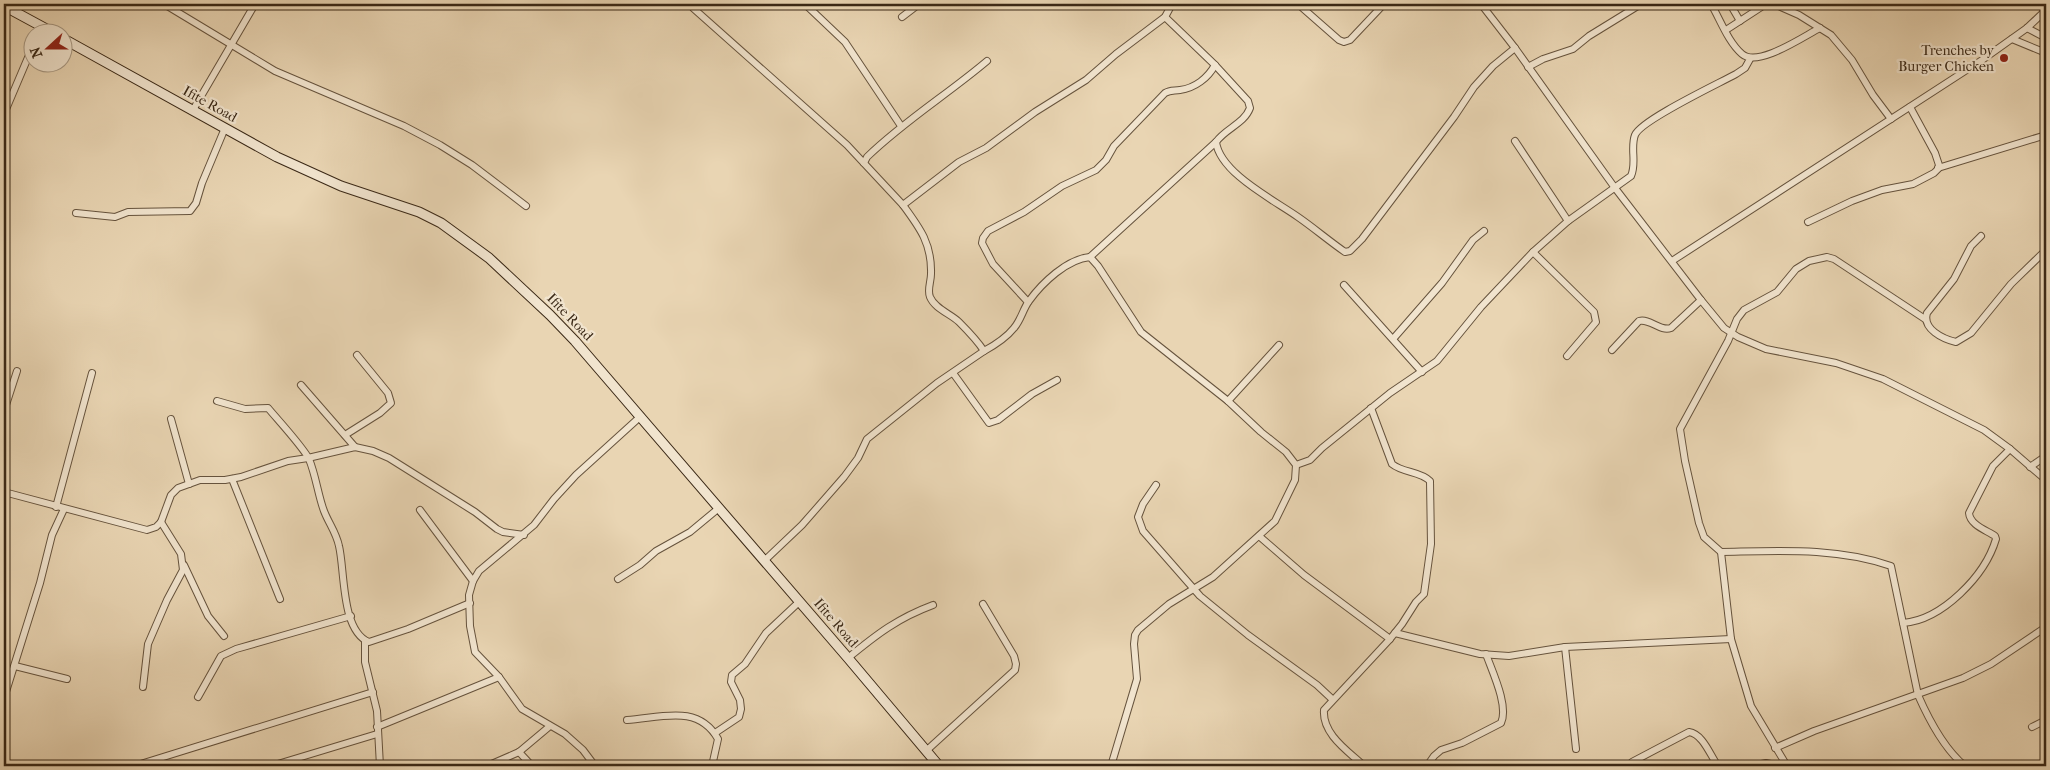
<svg xmlns="http://www.w3.org/2000/svg" width="2050" height="770" viewBox="0 0 2050 770" font-family="'IM FELL French Canon',serif">
<style>
.lines{fill:none;stroke-linecap:round;stroke-linejoin:round}
.street-casing{stroke:#66533d;stroke-width:8}
.secondary-casing{stroke:#3a2816;stroke-width:11}
.street{stroke:#f1e4ce;stroke-width:6}
.secondary{stroke:#f1e4ce;stroke-width:9}
.poi-dot{fill:#8f2418;stroke:#f1e4ce;stroke-width:2}
.labels{text-anchor:middle;dominant-baseline:central;stroke-width:4.5;stroke-linejoin:round;paint-order:stroke}
.poi-label{font-size:14px;fill:#3a2816;stroke:#f1e4ce;text-anchor:end}
.street-label{font-size:14px;fill:#3a2816;stroke:#f1e4ce}
</style>
<rect width="100%" height="100%" fill="#e9d5b3"/>
<filter id="stains"><feTurbulence type="fractalNoise" baseFrequency=".004" numOctaves="4"/><feColorMatrix values="0 0 0 0 .2 0 0 0 0 .09 0 0 0 0 .02 0 0 0 .5 -.17"/></filter>
<radialGradient id="worn" r=".72"><stop offset=".6" stop-color="#630" stop-opacity="0"/><stop offset="1" stop-color="#630" stop-opacity=".3"/></radialGradient>
<g class="lines">
<g class="street-casing">
<g id="street">
<polyline points="164,4 275,71 404,126 440,145 472,165 526,206"/>
<polyline points="692,4 693,8 847,145 903,205 959,162 986,148 1035,112 1086,80 1116,54 1165,17 1172,4"/>
<polyline points="805,4 845,42 901,126"/>
<polyline points="1298,4 1339,40 1344,42 1350,40 1384,4"/>
<polyline points="1481,4 1515,48 1615,188 1701,300 1724,328 1738,337 1766,349 1836,363 1883,379 1984,430 2010,449 2046,480"/>
<path d="M1711,4C1720,19 1728,42 1742,54C1758,68 1804,36 1820,28"/>
<polyline points="1730,4 1740,21"/>
<polyline points="1751,4 1753,4"/>
<polyline points="1774,4 1799,15 1831,35 1852,60 1873,95 1891,119"/>
<polyline points="902,17 919,4"/>
<path d="M1165,17L1215,65L1248,101L1250,108C1244,124 1226,128 1216,142C1220,173 1274,200 1298,217C1314,228 1329,241 1345,252L1350,251L1362,239L1454,117L1474,87L1493,66L1515,48"/>
<polyline points="2027,28 2046,38"/>
<polyline points="1726,30 1766,4"/>
<polyline points="2012,39 2046,53"/>
<polyline points="1528,67 1543,59 1573,49 1589,36 1641,4"/>
<polyline points="193,110 255,4"/>
<polyline points="4,114 32,48"/>
<polyline points="1515,141 1568,221"/>
<path d="M864,163L867,157C904,121 948,94 987,61"/>
<polyline points="1938,168 2046,135"/>
<polyline points="76,213 115,217 128,212 190,211 196,203 202,183 225,128"/>
<polyline points="1808,222 1852,201 1882,190 1913,184 1934,173 1938,169 1939,165 1935,153 1910,107"/>
<path d="M1981,236L1971,246L1954,279L1927,313C1922,329 1943,339 1956,342L1971,333L2011,284L2046,250"/>
<polyline points="1533,252 1594,312 1596,322 1567,356"/>
<polyline points="1090,257 1216,142"/>
<polyline points="1672,261 1982,60 2027,28 2046,10"/>
<polyline points="1344,285 1422,372"/>
<path d="M1028,302L993,264L982,243L983,238L988,231L1024,212L1062,186L1096,170L1106,160L1114,146L1165,93C1170,90 1174,91 1180,90C1195,88 1208,78 1215,65"/>
<path d="M1925,319L1834,259L1827,257L1809,261L1796,269L1777,292L1744,310L1737,319L1728,341L1680,429L1685,461L1699,523L1704,537L1721,552C1778,551 1836,547 1891,566L1918,695C1929,720 1944,749 1965,766"/>
<polyline points="1393,339 1442,283 1473,240 1484,231"/>
<path d="M1612,350L1639,321C1650,318 1660,332 1671,328L1701,300"/>
<path d="M984,351C995,345 1006,338 1014,328C1021,320 1023,309 1029,301C1042,283 1067,259 1090,257L1098,266L1141,332L1228,401L1261,432L1286,452L1296,465L1295,480L1275,521L1213,577L1169,604L1138,630L1135,635L1134,644L1137,679L1111,766"/>
<polyline points="953,373 989,423 998,420 1032,394 1057,380"/>
<polyline points="301,385 355,447"/>
<path d="M217,401L245,409L268,408C278,420 303,447 309,459C316,476 318,495 324,511C329,524 336,532 339,546C345,571 341,631 369,642L408,629L470,603"/>
<polyline points="1228,401 1279,345"/>
<polyline points="4,411 17,371"/>
<polyline points="171,419 189,484"/>
<polyline points="345,435 380,413 391,403 388,393 357,355"/>
<path d="M1296,465L1310,460L1322,448L1390,393L1437,361L1481,307L1533,252L1568,221L1631,176C1637,163 1630,148 1635,135C1641,120 1718,84 1736,74L1745,68L1750,59"/>
<polyline points="2030,467 2046,456"/>
<polyline points="232,479 280,599"/>
<polyline points="1156,485 1143,504 1138,517 1143,531 1200,596 1248,635 1317,685 1332,699"/>
<polyline points="4,492 147,530 156,527 161,522 171,495 178,488 200,480 225,480 241,477 288,461 308,458 355,447 373,451 389,458 475,512 497,529 503,532 524,535"/>
<polyline points="56,507 92,373"/>
<polyline points="420,510 473,581"/>
<polyline points="1259,536 1304,575 1390,639"/>
<polyline points="1721,552 1731,639 1751,706 1787,766"/>
<path d="M764,561L802,525L844,477L858,458L867,439L937,383L984,351C977,340 968,331 959,322C951,314 935,309 930,297C927,290 931,282 931,274C932,244 920,228 903,205"/>
<polyline points="184,565 208,616 224,636"/>
<polyline points="618,579 640,565 656,551 690,532 719,508"/>
<path d="M1903,623C1942,620 1985,576 1996,539L1995,536C1986,530 1970,525 1969,513L1993,466L2010,449"/>
<polyline points="1395,633 1480,654 1509,656 1565,647 1731,639"/>
<polyline points="365,641 365,662 377,711 380,766"/>
<polyline points="1565,647 1576,749"/>
<path d="M848,658C877,634 898,618 933,605"/>
<polyline points="15,666 67,679"/>
<polyline points="143,687 148,644 167,600 183,570 181,554 161,522"/>
<polyline points="198,697 221,656 236,649 351,616"/>
<polyline points="4,698 40,583 52,535 64,509"/>
<path d="M627,720C660,718 698,703 718,739L712,766"/>
<polyline points="377,727 499,677"/>
<polyline points="2032,727 2046,720"/>
<polyline points="715,733 739,717 741,709 740,700 731,682 732,675 745,664 766,633 799,602"/>
<polyline points="1775,748 1814,731 1963,678 1991,664 2046,627"/>
<polyline points="926,751 1015,670 1016,664 1014,656 983,604"/>
<polyline points="519,752 532,766"/>
<path d="M1632,762L1689,732C1703,734 1710,755 1718,766"/>
<polyline points="134,766 373,692"/>
<polyline points="271,766 377,734"/>
<polyline points="487,766 519,752 550,726"/>
<polyline points="595,766 583,750 565,734 522,709 499,677 475,652 470,626 469,595 473,581 479,571 534,525 554,499 576,475 641,416"/>
<path d="M1364,766C1348,751 1322,734 1324,710L1390,639L1402,624L1416,602L1424,594L1431,544L1430,481C1420,471 1403,473 1392,464L1371,408"/>
<path d="M1427,766L1434,756L1441,750L1462,743L1501,723C1509,706 1492,671 1486,654"/>
<polyline points="1752,766 1766,763 1781,766"/>
</g>
</g>
<g class="secondary-casing">
<g id="secondary">
<polyline points="4,6 52,32"/>
<polyline points="62,38 277,157 341,186 419,212 441,223 489,258 550,315 575,341 848,658 939,766"/>
</g>
</g>
<use href="#street" class="street"/>
<use href="#secondary" class="secondary"/>
</g>
<circle class="poi-dot" cx="2004" cy="58" r="5"/>
<g class="labels">
<g class="poi-label">
<text x="1994" y="50">Trenches by<tspan x="1994" dy="16">Burger Chicken</tspan></text>
</g>
<g class="street-label">
<text transform="translate(210 104) rotate(29)">Ifite Road</text>
<text transform="translate(570 317) rotate(46)">Ifite Road</text>
<text transform="translate(836 623) rotate(49)">Ifite Road</text>
</g>
</g>
<rect width="2050" height="770" fill="none" stroke="#e9d5b3" stroke-width="20"/>
<rect x="5" y="5" width="2040" height="760" fill="none" stroke="#3a2816" stroke-width="2.5"/>
<rect x="10" y="10" width="2030" height="750" fill="none" stroke="#3a2816"/>
<g transform="translate(48 48) rotate(249)"><circle r="24" fill="#f1e4ce" stroke="#a89984"/>
<path d="M0-4L9 19L0 12L-9 19Z" fill="#8f2418"/>
<text y="-8" font-size="14" font-weight="bold" text-anchor="middle" fill="#3a2816">N</text>
</g>
<rect width="100%" height="100%" filter="url(#stains)"/>
<rect width="100%" height="100%" fill="url(#worn)"/>
</svg>
